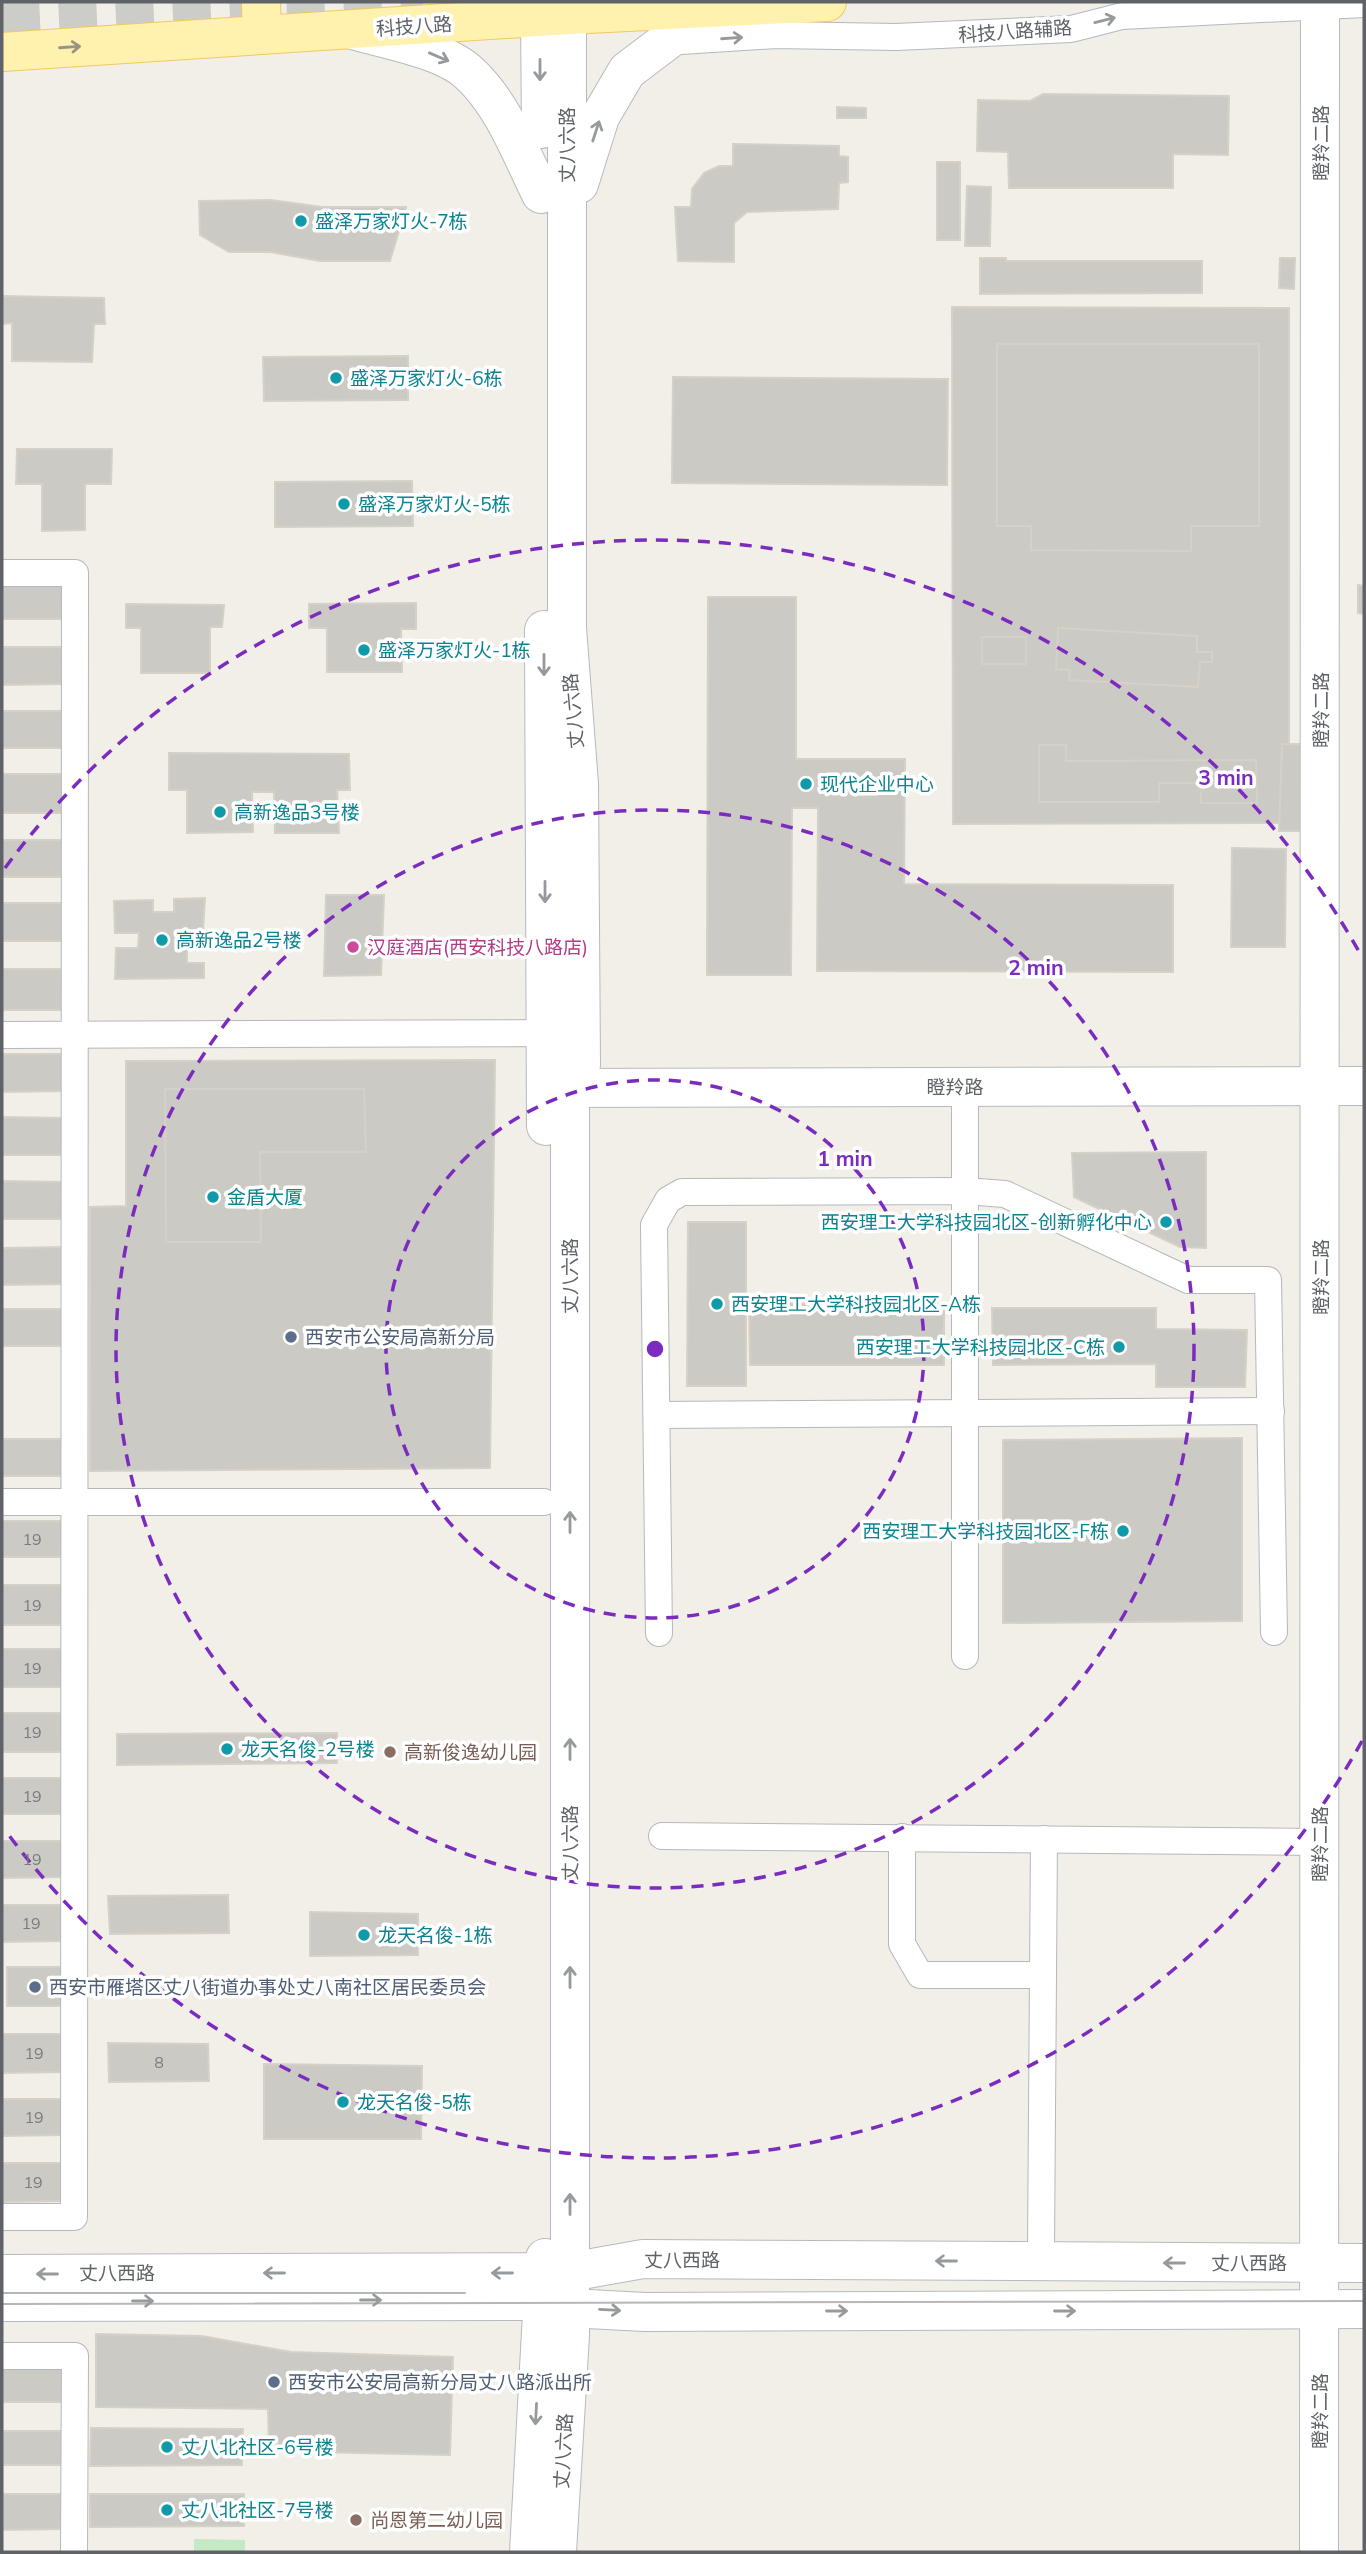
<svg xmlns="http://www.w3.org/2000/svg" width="1366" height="2554" viewBox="0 0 1366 2554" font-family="Mulish,'Noto Sans SC',sans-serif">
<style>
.green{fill:#c5e8c5}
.building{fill:#cccac5;stroke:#d6d1c6;stroke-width:2}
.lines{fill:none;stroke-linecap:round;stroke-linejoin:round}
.highway-tunnel{stroke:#ccccc8;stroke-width:38;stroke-dasharray:38 19;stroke-linecap:butt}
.street-casing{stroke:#b5b8bc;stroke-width:28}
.secondary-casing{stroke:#b6babf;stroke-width:40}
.primary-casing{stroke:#f2c960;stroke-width:40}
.street{stroke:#fff;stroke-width:26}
.secondary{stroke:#fff;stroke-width:38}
.primary{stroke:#fff2af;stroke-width:38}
.tram{stroke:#b6b7b8;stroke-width:2}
.oneway{stroke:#979a9d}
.oneway2{stroke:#979581}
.ring{fill:none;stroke:#7b2cbf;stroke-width:3.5;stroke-dasharray:12 9}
.culture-dot{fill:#0f9aa8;stroke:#fff;stroke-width:2.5}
.hotel-dot{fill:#d1479c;stroke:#fff;stroke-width:2.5}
.service-dot{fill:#5c6f8a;stroke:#fff;stroke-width:2.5}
.education-dot{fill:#8d6e63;stroke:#fff;stroke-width:2.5}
.labels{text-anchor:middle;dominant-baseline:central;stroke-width:7;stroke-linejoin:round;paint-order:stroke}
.number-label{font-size:16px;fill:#7a7d7f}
.street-label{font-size:19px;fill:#5f6368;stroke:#fff}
.culture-label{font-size:19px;fill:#0d838f;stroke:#fff;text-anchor:start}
.hotel-label{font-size:19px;fill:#b23c85;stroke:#fff;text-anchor:start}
.service-label{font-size:19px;fill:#4e5e75;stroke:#fff;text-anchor:start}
.education-label{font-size:19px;fill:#785e54;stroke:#fff;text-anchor:start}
.centre{fill:#7b2cbf;stroke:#fff;stroke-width:3.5}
.ring-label{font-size:21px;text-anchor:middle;font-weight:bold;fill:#7b2cbf;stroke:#fff;stroke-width:7;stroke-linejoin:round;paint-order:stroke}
</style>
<rect width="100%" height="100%" fill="#f1efe8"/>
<polygon class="green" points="194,2539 245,2540 245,2552 194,2552"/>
<g class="building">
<polygon points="1043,94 1229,96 1228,155 1173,154 1173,188 1009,188 1008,152 977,151 978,100 1030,101"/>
<polygon points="837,107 866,108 866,118 837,118"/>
<polygon points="733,144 839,146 839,156 848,157 848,182 839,183 838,209 747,212 734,223 734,262 678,261 675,207 691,207 692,189 704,173 719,166 733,166"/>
<rect x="937" y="162" width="23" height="78"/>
<polygon points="967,186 991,187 990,246 965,246"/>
<polygon points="271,200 322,207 406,207 390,261 320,261 270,252 229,252 200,235 199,201"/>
<polygon points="980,258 1006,258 1006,261 1202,261 1202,293 980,294"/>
<polygon points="1280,258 1295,258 1294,289 1279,288"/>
<polygon points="2,296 104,298 105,324 94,324 92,362 12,361 12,323 2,324"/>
<polygon points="952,307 1289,308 1289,823 953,824"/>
<polygon points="997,344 1259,344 1259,526 1191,526 1191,551 1031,550 1031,526 997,526"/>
<polygon points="408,356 408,400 264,401 263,357"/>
<polygon points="673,377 948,379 947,485 672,483"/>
<polygon points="17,449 112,449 111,484 85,484 85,530 42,531 42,484 16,484"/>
<polygon points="412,481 413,526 275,527 275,482"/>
<rect x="2" y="581" width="61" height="38"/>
<polygon points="1358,585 1364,586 1364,614 1358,613"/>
<polygon points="708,597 796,597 796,759 905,759 904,884 1173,885 1173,972 817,971 818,808 792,808 791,975 707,975"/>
<polygon points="416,603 416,629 401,629 402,672 327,672 327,628 309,628 309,604"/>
<polygon points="126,604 224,605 222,627 210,627 210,673 141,673 141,628 126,628"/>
<polygon points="1058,628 1197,636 1197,652 1212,652 1212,662 1200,662 1198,687 1069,680 1070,670 1056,669"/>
<rect x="982" y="637" width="44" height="27"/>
<polygon points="2,647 63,647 62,684 2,685"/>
<rect x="2" y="711" width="61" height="37"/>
<polygon points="1282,744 1301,744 1300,831 1279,831"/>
<polygon points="1039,745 1066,745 1066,761 1256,760 1257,803 1201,803 1201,783 1159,783 1159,802 1039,802"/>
<polygon points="169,753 349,754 350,790 337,790 339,833 275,833 274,792 252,792 253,832 187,833 187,790 169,790"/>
<polygon points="2,774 63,774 64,813 2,813"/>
<rect x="2" y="840" width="63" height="37"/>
<polygon points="1232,848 1286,849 1285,947 1231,947"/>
<polygon points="326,895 384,895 381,975 324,976"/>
<polygon points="205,898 203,931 187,931 187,963 204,963 204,978 115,979 116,948 138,948 139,933 115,933 114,901 153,900 153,912 174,912 174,899"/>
<rect x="2" y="903" width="62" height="38"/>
<polygon points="2,969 66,969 67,1010 2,1010"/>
<polygon points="2,1054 67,1054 67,1091 2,1092"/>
<polygon points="495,1060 490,1468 90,1471 90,1207 126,1206 126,1061"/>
<polygon points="165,1089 364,1089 366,1152 260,1152 261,1242 166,1242"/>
<polygon points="2,1117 66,1118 65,1155 2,1155"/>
<polygon points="1206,1152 1206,1248 1180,1247 1074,1197 1072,1153"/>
<polygon points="2,1181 65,1182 64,1219 2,1219"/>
<polygon points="688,1222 746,1222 746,1386 687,1386"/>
<polygon points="67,1247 67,1284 2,1285 2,1248"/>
<polygon points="749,1303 944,1303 944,1365 750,1365"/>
<polygon points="992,1308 1156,1308 1156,1329 1247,1330 1245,1387 1156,1387 1156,1364 993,1365"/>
<rect x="2" y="1309" width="61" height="37"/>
<polygon points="1242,1438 1242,1621 1003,1623 1003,1440"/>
<polygon points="2,1439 65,1439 66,1476 2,1476"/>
<rect x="2" y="1521" width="61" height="36"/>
<rect x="2" y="1585" width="60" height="40"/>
<polygon points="2,1649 63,1649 62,1687 2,1687"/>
<polygon points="2,1713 63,1713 62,1752 2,1752"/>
<polygon points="337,1733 337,1763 117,1765 117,1734"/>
<polygon points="2,1778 62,1778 63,1814 2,1814"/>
<polygon points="2,1841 63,1841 63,1877 2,1878"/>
<polygon points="228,1895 229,1933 110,1934 108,1896"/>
<polygon points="2,1905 62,1905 61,1941 2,1942"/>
<polygon points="310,1912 418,1914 418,1955 310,1956"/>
<polygon points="7,1967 63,1967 62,2006 7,2006"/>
<polygon points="2,2034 66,2034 66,2072 2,2073"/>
<polygon points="108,2043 208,2044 209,2081 109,2082"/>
<polygon points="264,2064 422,2066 421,2139 264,2139"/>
<polygon points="2,2099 65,2099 66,2135 2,2136"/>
<polygon points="2,2163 65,2163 65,2201 2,2202"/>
<polygon points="96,2334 202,2336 291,2352 453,2357 450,2455 269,2451 268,2409 96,2407"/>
<polygon points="2,2366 63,2366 62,2402 2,2402"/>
<polygon points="91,2428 243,2429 242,2465 90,2466"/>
<polygon points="2,2431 63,2431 62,2465 2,2465"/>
<polygon points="2,2494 62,2494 63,2529 2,2530"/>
<polygon points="90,2494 244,2494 244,2526 90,2527"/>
</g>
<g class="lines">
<polyline class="highway-tunnel" points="2,21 423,2"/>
<g class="street-casing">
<g id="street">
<polyline points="665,42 776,35 896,37 1071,29 1122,16 1364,4"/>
<polyline points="2,573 75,573 74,2217 2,2217"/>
<polyline points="2,1035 561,1033"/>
<polyline points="965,1087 965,1656"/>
<polyline points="657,1415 1271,1411"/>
<polyline points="2,1502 544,1502"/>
<polyline points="659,1633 654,1225 668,1200 682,1192 965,1191 1005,1194 1188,1280 1268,1280 1274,1632"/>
<polyline points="662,1836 1320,1842"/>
<polyline points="902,1837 902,1944 920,1975 1043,1975"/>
<polyline points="1041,2248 1044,1839"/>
<polyline points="2,2356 75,2356 74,2552"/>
</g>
</g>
<g class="secondary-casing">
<g id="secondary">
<path d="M353,30C387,40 443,49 469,73C503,104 521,154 541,194"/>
<polyline points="541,129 540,18 542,2"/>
<polyline points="579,184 600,117 627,71 710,8"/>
<polyline points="544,630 546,1126"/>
<polyline points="548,1088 1364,1086"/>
<polyline points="2,2274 570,2272 643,2259 1364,2263"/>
<polyline points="2,2302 543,2301 569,2308 645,2312 1364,2309"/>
<polyline points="529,2552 545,2258"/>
<polyline points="557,2552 570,2335 570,1088 581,1065 579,784 567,628 567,15 570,2"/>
<polyline points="1319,2552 1320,2"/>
</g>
</g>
<g class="primary-casing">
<g id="primary">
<polyline points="261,2 262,35"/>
<polyline points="2,52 567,15 827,2"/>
</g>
</g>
<use href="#street" class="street"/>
<use href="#secondary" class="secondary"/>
<use href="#primary" class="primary"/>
<g class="tram">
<polyline points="2,2293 465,2293"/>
<polyline points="2,2304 1364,2301"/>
</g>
</g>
<defs><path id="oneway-shaft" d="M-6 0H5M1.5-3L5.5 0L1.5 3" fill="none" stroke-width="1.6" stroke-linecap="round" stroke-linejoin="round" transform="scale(1.75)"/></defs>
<g class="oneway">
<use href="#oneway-shaft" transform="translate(1105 20) rotate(-14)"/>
<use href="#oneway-shaft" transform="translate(732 38) rotate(-4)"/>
<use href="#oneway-shaft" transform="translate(439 57) rotate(23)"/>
<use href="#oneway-shaft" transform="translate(540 70) rotate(90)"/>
<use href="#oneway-shaft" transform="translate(596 131) rotate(-72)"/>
<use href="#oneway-shaft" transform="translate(544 665) rotate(90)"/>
<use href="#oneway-shaft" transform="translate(545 892) rotate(90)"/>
<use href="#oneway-shaft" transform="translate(570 1522) rotate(-90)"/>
<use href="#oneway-shaft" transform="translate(570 1749) rotate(-90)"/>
<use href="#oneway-shaft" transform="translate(570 1977) rotate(-90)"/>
<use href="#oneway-shaft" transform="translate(570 2204) rotate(-90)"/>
<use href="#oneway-shaft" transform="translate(946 2261) rotate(-180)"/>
<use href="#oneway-shaft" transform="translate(1174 2263) rotate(-180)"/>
<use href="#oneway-shaft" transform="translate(274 2273) rotate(180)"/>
<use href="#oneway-shaft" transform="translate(502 2273) rotate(180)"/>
<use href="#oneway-shaft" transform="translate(47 2274) rotate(180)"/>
<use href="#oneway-shaft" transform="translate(371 2300)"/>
<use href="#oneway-shaft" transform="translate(143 2301)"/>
<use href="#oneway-shaft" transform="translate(610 2310) rotate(3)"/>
<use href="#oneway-shaft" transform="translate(837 2311)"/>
<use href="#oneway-shaft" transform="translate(1065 2311)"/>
<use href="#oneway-shaft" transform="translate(536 2414) rotate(93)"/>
</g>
<use class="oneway2" href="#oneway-shaft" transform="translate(70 47) rotate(-4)"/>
<g class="ring">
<circle cx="655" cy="1349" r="269"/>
<circle cx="655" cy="1349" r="539"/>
<path d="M1362 1741A808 808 0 0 1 5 1830M5 868A808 808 0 0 1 1362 957"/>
</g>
<g class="culture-dot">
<circle cx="301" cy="221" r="7"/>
<circle cx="336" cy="378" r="7"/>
<circle cx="344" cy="504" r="7"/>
<circle cx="364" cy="650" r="7"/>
<circle cx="806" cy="784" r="7"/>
<circle cx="220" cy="812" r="7"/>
<circle cx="162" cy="940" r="7"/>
<circle cx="213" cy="1197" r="7"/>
<circle cx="1166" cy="1222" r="7"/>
<circle cx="717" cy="1304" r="7"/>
<circle cx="1119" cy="1347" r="7"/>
<circle cx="1123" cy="1531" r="7"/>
<circle cx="227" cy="1749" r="7"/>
<circle cx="364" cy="1935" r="7"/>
<circle cx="343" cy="2102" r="7"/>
<circle cx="167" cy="2447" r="7"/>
<circle cx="167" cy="2510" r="7"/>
</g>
<circle class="hotel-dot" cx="353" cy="947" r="7"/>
<g class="service-dot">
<circle cx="291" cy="1337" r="7"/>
<circle cx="35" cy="1987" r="7"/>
<circle cx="274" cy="2382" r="7"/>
</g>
<g class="education-dot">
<circle cx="390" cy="1752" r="7"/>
<circle cx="356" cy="2520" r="7"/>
</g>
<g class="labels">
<g class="number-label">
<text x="32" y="1539">19</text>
<text x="32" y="1605">19</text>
<text x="32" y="1668">19</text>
<text x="32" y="1732">19</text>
<text x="32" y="1796">19</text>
<text x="32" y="1859">19</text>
<text x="31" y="1923">19</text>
<text x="34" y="2053">19</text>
<text x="159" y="2062">8</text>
<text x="34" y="2117">19</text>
<text x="33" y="2182">19</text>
</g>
<g class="street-label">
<text transform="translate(414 26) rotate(-4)">科技八路</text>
<text transform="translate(1015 31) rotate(-4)">科技八路辅路</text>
<text transform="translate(1321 143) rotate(-90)">瞪羚二路</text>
<text transform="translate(567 145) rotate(-90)">丈八六路</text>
<text transform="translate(1321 710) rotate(-90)">瞪羚二路</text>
<text transform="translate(573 711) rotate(-95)">丈八六路</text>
<text x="955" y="1087">瞪羚路</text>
<text transform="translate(570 1276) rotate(-90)">丈八六路</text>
<text transform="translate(1321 1277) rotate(-90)">瞪羚二路</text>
<text transform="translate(570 1843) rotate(-90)">丈八六路</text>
<text transform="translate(1320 1844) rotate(-90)">瞪羚二路</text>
<text x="682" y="2260">丈八西路</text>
<text x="1249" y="2263">丈八西路</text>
<text x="117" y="2273">丈八西路</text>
<text transform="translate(1320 2411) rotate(-90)">瞪羚二路</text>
<text transform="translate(563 2451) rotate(-87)">丈八六路</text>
</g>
<g class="culture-label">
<text x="315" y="221">盛泽万家灯火-7栋</text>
<text x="350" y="378">盛泽万家灯火-6栋</text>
<text x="358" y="504">盛泽万家灯火-5栋</text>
<text x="378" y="650">盛泽万家灯火-1栋</text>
<text x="820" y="784">现代企业中心</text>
<text x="234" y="812">高新逸品3号楼</text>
<text x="176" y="940">高新逸品2号楼</text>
<text x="227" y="1197">金盾大厦</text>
<text x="1152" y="1222" text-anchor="end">西安理工大学科技园北区-创新孵化中心</text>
<text x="731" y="1304">西安理工大学科技园北区-A栋</text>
<text x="1105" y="1347" text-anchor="end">西安理工大学科技园北区-C栋</text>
<text x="1109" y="1531" text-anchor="end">西安理工大学科技园北区-F栋</text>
<text x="241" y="1749">龙天名俊-2号楼</text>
<text x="378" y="1935">龙天名俊-1栋</text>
<text x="357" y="2102">龙天名俊-5栋</text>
<text x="181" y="2447">丈八北社区-6号楼</text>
<text x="181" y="2510">丈八北社区-7号楼</text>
</g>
<g class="hotel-label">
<text x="367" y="947">汉庭酒店(西安科技八路店)</text>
</g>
<g class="service-label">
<text x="305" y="1337">西安市公安局高新分局</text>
<text x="49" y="1987">西安市雁塔区丈八街道办事处丈八南社区居民委员会</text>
<text x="288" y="2382">西安市公安局高新分局丈八路派出所</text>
</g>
<g class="education-label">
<text x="404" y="1752">高新俊逸幼儿园</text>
<text x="370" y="2520">尚恩第二幼儿园</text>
</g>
</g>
<circle cx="655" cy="1349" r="10" class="centre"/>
<g class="ring-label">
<text x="1226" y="785">3 min</text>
<text x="1036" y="975">2 min</text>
<text x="845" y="1166">1 min</text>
</g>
<rect width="1366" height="2554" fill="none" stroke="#5f6368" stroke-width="7"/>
</svg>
